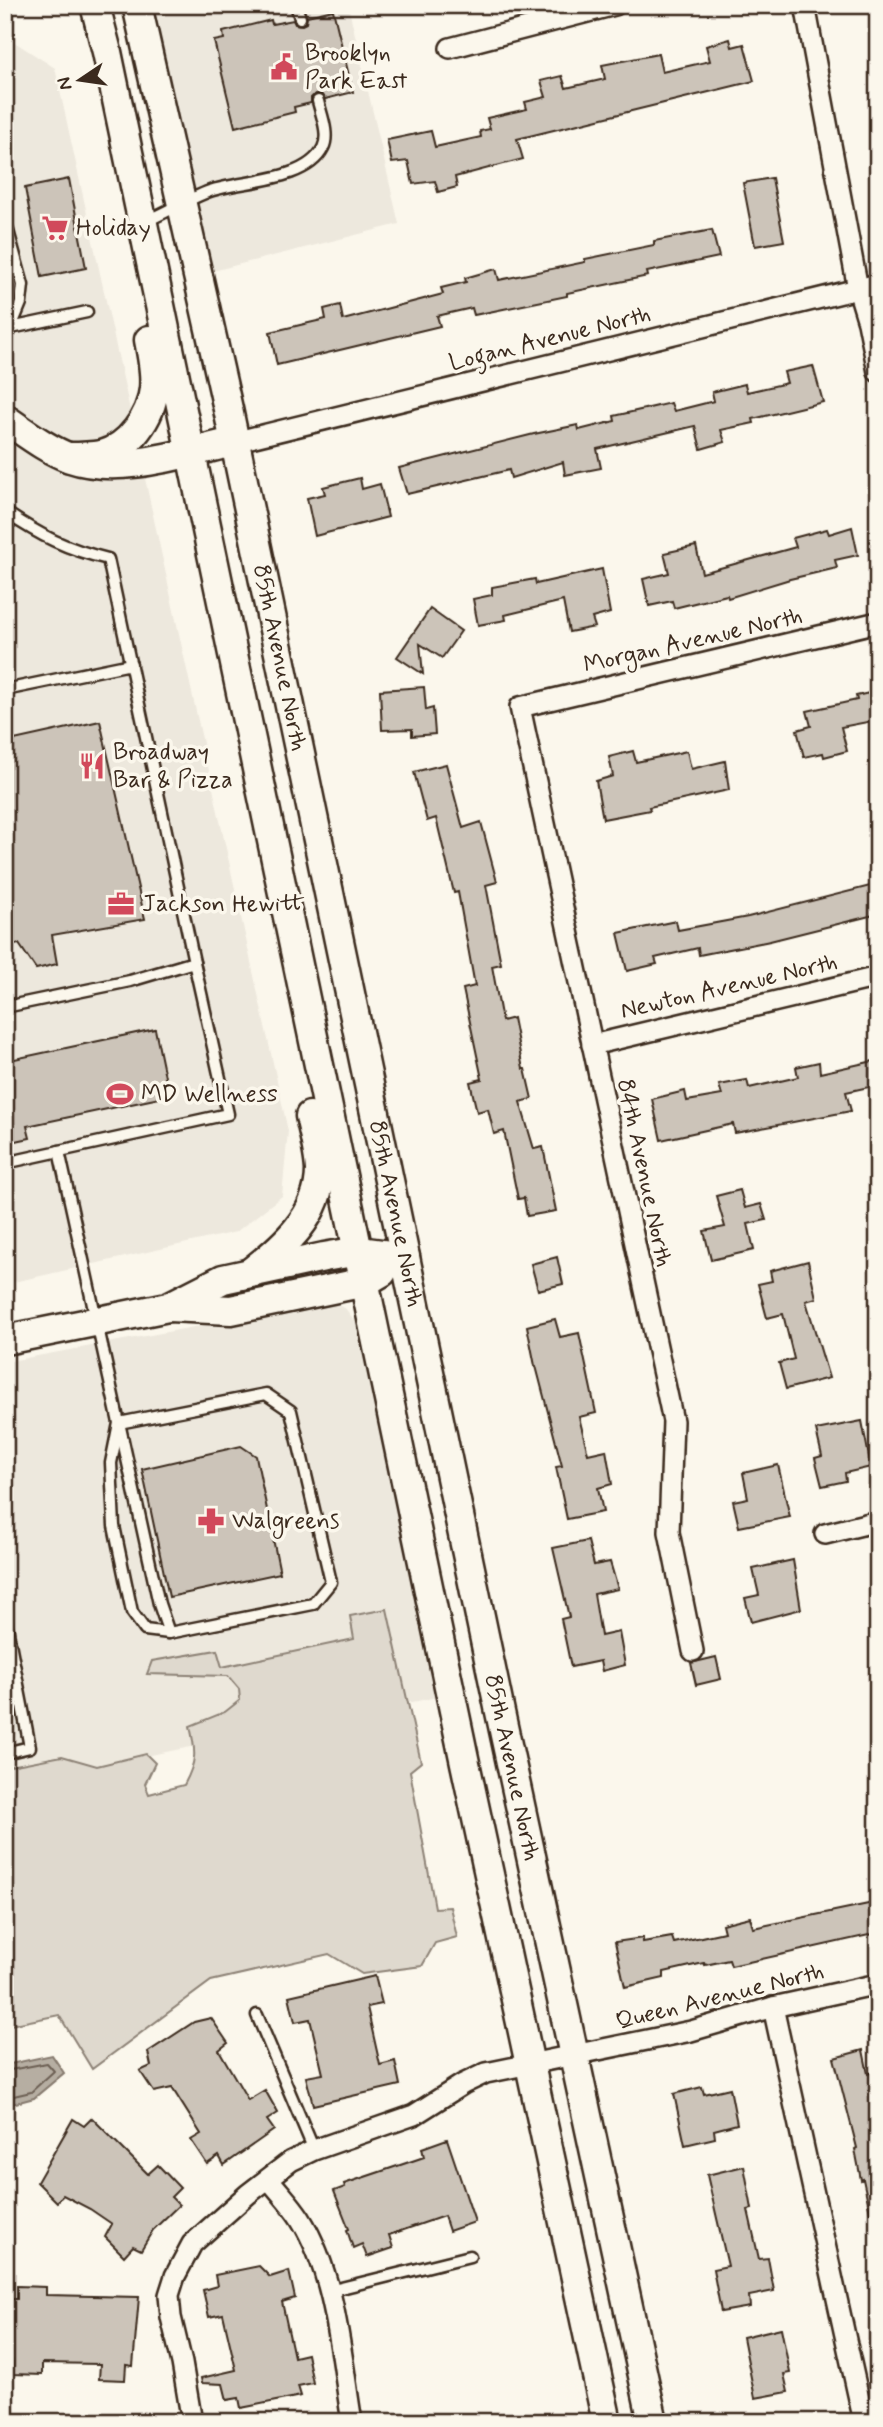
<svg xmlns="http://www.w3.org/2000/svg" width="883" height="2427" viewBox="0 0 883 2427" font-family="Mynerve,sans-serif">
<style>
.built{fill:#ede8dd}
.green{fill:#dfd9ce;stroke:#8d8276;stroke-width:2}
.water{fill:#b6aea2;stroke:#85796d;stroke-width:2}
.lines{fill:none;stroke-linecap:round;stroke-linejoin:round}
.shore{stroke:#6c5f53;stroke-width:2}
.building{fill:#ccc4b9;stroke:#3b2a1e;stroke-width:2}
.lane-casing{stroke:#3b2a1e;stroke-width:15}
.street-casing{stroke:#3b2a1e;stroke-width:24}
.secondary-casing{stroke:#3b2a1e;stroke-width:33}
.lane{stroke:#fbf7ec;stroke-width:10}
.street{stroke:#fbf7ec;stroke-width:19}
.secondary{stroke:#fbf7ec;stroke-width:28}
.labels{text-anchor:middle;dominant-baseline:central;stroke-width:7;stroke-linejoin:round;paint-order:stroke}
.poi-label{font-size:24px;fill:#3b2a1e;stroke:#fbf7ec;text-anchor:start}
.street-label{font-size:24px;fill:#3b2a1e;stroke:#fbf7ec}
</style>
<rect width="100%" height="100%" fill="#fbf7ec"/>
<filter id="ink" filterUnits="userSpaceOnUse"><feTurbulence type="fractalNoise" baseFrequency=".0143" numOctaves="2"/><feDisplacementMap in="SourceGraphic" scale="14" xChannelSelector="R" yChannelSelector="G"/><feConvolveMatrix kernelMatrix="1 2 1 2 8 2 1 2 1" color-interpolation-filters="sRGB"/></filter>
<g filter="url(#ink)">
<g class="built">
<polygon points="152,5 348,5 399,224 213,271"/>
<polygon points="5,36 55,68 288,1131 282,1196 236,1232 5,1284"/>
<polygon points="328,1302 345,1308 357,1324 437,1697 97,1766 5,1788 5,1362"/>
</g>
<path class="green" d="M387,1609L421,1762L410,1771L435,1908L450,1907L457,1937L435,1943L422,1966L362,1974L329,1954L211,1981L92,2069L59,2015L5,2026V1767L62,1756L97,1766L146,1754L155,1763L145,1784L149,1794L184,1785C197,1761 196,1752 190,1726L225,1712L240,1700L239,1689L228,1676L147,1674L152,1661L217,1650L222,1667L354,1639L350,1616Z"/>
<polygon class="water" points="52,2055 64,2073 34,2098 8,2105 5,2114 5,2065"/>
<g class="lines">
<polyline class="shore" points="5,2071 47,2063 54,2071 31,2092 5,2098"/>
</g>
<g class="building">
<polygon points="333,10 353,92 325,99 321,94 315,94 311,98 311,103 294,107 295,112 235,127 214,41 224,39 223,32 271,20 272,24 293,20 295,24 302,25 306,23 307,16"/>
<polygon points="730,39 732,47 744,44 754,81 517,139 523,159 455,177 457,187 438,192 435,181 413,184 408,161 392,163 387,140 431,131 435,147 481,137 480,131 490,129 487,118 527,109 525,102 546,97 541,81 562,76 566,88 605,79 602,65 658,54 662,72 710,61 706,46"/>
<polygon points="772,178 784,241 755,246 743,183"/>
<polygon points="69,179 86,268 42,277 25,188"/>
<polygon points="712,230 719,257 647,272 648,276 567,293 567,296 474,315 472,308 437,316 440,326 277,365 270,332 326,319 324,309 340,305 343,320 443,294 441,288 466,282 465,278 496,269 499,280 585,262 585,259 654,245 654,241"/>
<polygon points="813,366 823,402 753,419 754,423 721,430 725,442 701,449 695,426 597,449 601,468 565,475 563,462 511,478 509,470 407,494 399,468 534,434 578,425 579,430 615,421 614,416 671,403 674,411 714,401 712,392 745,384 747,392 787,383 784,372"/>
<polygon points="360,478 362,489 380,484 388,517 315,536 307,498 325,494 323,487"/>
<polygon points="852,527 858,555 835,560 837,568 790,579 728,598 727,595 674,608 672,601 649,606 643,579 669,573 664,553 696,546 702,573 796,547 793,538 827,529 829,534"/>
<polygon points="602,569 610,613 592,618 595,627 569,632 563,601 505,615 506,620 478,625 473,599 492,595 492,587 535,579 536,584"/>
<polygon points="430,609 461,631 442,658 420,644 423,674 397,657"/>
<polygon points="424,687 426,710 433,708 435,734 412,736 412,729 382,730 380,690"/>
<polygon points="878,691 878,720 841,727 847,751 824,757 823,753 804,757 797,730 811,726 807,711 857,700 856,696"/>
<polygon points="100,721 145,919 52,935 57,964 36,969 19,944 5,947 5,742"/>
<polygon points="633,751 636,762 687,751 691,769 725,761 729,790 649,807 650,810 603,819 596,781 613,776 609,757"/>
<polygon points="446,764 463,828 481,822 497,882 486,885 501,964 492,966 502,1021 513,1018 523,1069 525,1069 532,1099 520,1102 534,1149 543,1147 556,1211 527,1216 524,1198 518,1199 504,1131 494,1134 488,1109 477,1112 470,1082 482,1079 463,989 475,986 458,892 454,893 436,818 427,821 414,772"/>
<polygon points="878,884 878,914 770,941 699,955 698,948 655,958 657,964 627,971 618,933 676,921 678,930 748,917"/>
<polygon points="155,1029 169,1096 27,1126 30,1138 11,1142 8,1131 5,1131 5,1061"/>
<polygon points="878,1060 878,1085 846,1092 851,1111 735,1133 733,1124 661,1140 652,1099 685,1091 687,1101 722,1095 719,1085 747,1080 749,1088 798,1077 796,1067 819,1062 820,1073"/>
<polygon points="740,1190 745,1208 761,1204 766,1220 748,1224 754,1250 711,1260 704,1231 725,1227 716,1196"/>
<polygon points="557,1257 563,1284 538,1290 531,1264"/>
<polygon points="808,1261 816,1298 806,1301 829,1378 786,1389 779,1363 794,1359 783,1314 767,1318 758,1284 772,1281 770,1271"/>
<polygon points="555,1319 560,1337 579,1333 596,1413 579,1417 588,1454 606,1450 612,1484 598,1488 603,1512 567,1519 556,1467 562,1466 536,1366 535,1366 527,1326"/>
<polygon points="862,1421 871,1467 845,1473 846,1481 822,1486 815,1458 822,1456 816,1430"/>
<polygon points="241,1446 256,1456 280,1573 169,1597 142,1469"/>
<polygon points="778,1465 790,1517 739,1527 733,1501 748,1498 743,1473"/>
<polygon points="588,1541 594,1565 610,1562 618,1589 594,1594 601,1636 619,1632 625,1665 602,1671 600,1661 571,1667 561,1619 569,1617 553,1548"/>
<polygon points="793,1560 801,1609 751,1622 745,1598 759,1595 753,1569"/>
<polygon points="716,1657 721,1679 696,1685 691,1663"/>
<polygon points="878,1902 878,1933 731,1966 729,1960 705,1965 704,1963 664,1972 664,1978 625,1987 615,1942 643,1938 643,1942 672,1937 674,1943 724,1932 722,1924 750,1917 753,1928"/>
<polygon points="375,1976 382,2004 367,2007 380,2065 395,2061 400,2085 313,2105 306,2077 323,2074 310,2019 295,2022 289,1996"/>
<polygon points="211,2018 228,2043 219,2050 248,2100 265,2090 278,2113 267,2120 274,2130 224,2165 219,2156 207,2164 191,2140 201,2134 172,2088 154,2092 140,2071 151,2066 148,2052 194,2022"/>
<polygon points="863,2050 868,2074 878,2070 878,2211 870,2212 863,2179 861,2180 855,2149 857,2148 834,2058"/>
<polygon points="702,2087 704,2094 730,2088 737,2124 714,2130 715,2138 685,2145 674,2094"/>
<polygon points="92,2118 148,2174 158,2165 180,2188 171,2197 179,2205 153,2230 141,2250 133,2246 124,2256 105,2237 112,2224 90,2209 63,2195 57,2202 37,2182 73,2119 84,2126"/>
<polygon points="447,2139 475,2222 449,2231 444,2216 389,2235 393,2248 367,2257 362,2244 353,2248 347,2230 349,2229 334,2191 345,2187 344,2184 424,2157 422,2148"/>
<polygon points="744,2166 752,2209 748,2210 759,2259 768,2258 774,2291 749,2296 750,2307 721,2312 713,2269 728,2266 707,2175"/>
<polygon points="259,2266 270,2277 289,2271 295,2298 282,2302 294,2357 307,2354 313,2383 298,2386 301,2396 241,2408 239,2398 227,2400 223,2384 202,2383 201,2378 236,2370 223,2314 209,2317 203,2290 217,2286 215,2275"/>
<polygon points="17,2286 46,2287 46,2295 139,2297 133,2366 126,2365 125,2380 99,2379 100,2364 42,2363 42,2375 13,2374 12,2360 5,2359 5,2299 17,2299"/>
<polygon points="781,2328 790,2373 784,2374 788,2392 755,2398 743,2337"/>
</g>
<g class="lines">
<g class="lane-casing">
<g id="lane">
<polyline points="296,5 300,18"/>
<polyline points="98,10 118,5"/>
<polyline points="5,220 23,285 21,303 5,342"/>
<path d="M146,221C167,212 188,199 210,191C242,180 306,182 323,148C330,135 321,114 318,101"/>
<polyline points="11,328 87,312"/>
<path d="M5,512C41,536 66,549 108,559L194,962L130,981L5,1007"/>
<polyline points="5,690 131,664"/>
<polyline points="59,1151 119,1423 266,1394 291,1411 331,1582 313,1604 169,1633 145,1630 132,1612 114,1526 111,1463 119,1423"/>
<polyline points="5,1163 228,1114 194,962"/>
<polyline points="120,1427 159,1604 169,1633"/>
<polyline points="5,1617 30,1747 5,1753"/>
<polyline points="257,2015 314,2150"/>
<polyline points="329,2291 470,2256"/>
</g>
</g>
<g class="street-casing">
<g id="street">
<polyline points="805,5 858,289 868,322 878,372"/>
<polyline points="450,48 615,5"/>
<polyline points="234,442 878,284"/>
<polyline points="592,1045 878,977"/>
<polyline points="825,1534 878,1521"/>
<polyline points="693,1651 669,1532 673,1421 520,707 878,622"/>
<polyline points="773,2007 864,2422"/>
<path d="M269,2179C279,2192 291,2204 300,2218C336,2275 341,2356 352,2422"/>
<polyline points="192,2422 182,2363 171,2317 169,2295 175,2276 192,2244 248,2194 291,2161 314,2150 414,2115 463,2084 486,2073 691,2031 773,2007 878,1984"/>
</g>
</g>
<g class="secondary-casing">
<g id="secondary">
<polyline points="95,5 107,52 465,1763 607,2422"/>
<path id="s1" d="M137,5L228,409L500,1712L653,2422"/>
<path d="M5,419C26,433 46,449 70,458C120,475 184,453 234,442"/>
<path d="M68,457C79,457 90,457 101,455C129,448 151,417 154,389C156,373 152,356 149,340"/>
<path d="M251,1272C283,1247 320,1216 320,1170C319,1152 314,1134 310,1116"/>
<polyline points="169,1307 231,1310 365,1282 382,1272"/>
<polyline points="5,1340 168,1307 223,1279 324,1257 359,1251 405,1257"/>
</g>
</g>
<use href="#lane" class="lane"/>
<use href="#street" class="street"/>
<use href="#secondary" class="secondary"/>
</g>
</g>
<defs>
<g id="civic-bare" transform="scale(2.1)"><path d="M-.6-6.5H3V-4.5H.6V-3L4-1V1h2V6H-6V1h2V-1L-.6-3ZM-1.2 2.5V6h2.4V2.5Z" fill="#d1495b" stroke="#fbf7ec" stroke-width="2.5" paint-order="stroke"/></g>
<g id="supermarket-bare" transform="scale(2.1)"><path d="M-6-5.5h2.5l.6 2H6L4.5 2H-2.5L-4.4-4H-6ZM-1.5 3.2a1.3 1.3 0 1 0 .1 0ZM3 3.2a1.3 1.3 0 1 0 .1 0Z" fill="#d1495b" stroke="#fbf7ec" stroke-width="2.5" paint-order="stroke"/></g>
<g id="restaurant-bare" transform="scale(2.1)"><path d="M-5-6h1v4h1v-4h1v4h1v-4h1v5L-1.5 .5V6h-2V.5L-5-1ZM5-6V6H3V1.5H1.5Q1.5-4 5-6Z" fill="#d1495b" stroke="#fbf7ec" stroke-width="2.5" paint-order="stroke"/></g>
<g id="office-bare" transform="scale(2.1)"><path d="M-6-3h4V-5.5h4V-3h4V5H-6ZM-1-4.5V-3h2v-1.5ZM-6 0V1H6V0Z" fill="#d1495b" stroke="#fbf7ec" stroke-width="2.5" paint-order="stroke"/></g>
<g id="stadium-bare" transform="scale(2.1)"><path d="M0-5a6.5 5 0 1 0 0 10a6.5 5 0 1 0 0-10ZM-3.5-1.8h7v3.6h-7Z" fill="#d1495b" stroke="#fbf7ec" stroke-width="2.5" paint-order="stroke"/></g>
<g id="pharmacy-bare" transform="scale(2.1)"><path d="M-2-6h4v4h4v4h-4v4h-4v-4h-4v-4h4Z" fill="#d1495b" stroke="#fbf7ec" stroke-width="2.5" paint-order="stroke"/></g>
</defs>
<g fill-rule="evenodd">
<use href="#civic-bare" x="284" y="67"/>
<use href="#supermarket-bare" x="55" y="228"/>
<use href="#restaurant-bare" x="92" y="766"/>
<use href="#office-bare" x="121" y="904"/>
<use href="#stadium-bare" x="120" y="1094"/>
<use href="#pharmacy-bare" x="211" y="1521"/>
</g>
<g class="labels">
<g class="poi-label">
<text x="305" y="53">Brooklyn<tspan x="305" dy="28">Park East</tspan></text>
<text x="76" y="228">Holiday</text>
<text x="113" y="752">Broadway<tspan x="113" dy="28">Bar &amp; Pizza</tspan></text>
<text x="142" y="904">Jackson Hewitt</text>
<text x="141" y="1094">MD Wellness</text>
<text x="232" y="1521">Walgreens</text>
</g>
<g class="street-label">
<text transform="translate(550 339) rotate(-14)">Logan Avenue North</text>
<text transform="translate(693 641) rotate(-13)">Morgan Avenue North</text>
<text stroke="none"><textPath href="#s1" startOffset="668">85th Avenue North</textPath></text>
<text transform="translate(729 987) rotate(-13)">Newton Avenue North</text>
<text transform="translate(644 1173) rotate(78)">84th Avenue North</text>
<text stroke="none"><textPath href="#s1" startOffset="1236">85th Avenue North</textPath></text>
<text stroke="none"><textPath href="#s1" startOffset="1802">85th Avenue North</textPath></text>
<text transform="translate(720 1997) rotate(-14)">Queen Avenue North</text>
</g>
</g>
<rect width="883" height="2427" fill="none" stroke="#fbf7ec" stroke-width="28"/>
<rect x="14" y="14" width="855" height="2399" fill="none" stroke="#3b2a1e" stroke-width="2.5" filter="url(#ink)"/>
<g transform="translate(80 80) rotate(257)" stroke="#fbf7ec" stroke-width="5" paint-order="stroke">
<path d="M0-5L12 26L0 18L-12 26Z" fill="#3b2a1e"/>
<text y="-10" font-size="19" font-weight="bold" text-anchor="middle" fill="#3b2a1e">N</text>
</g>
</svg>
